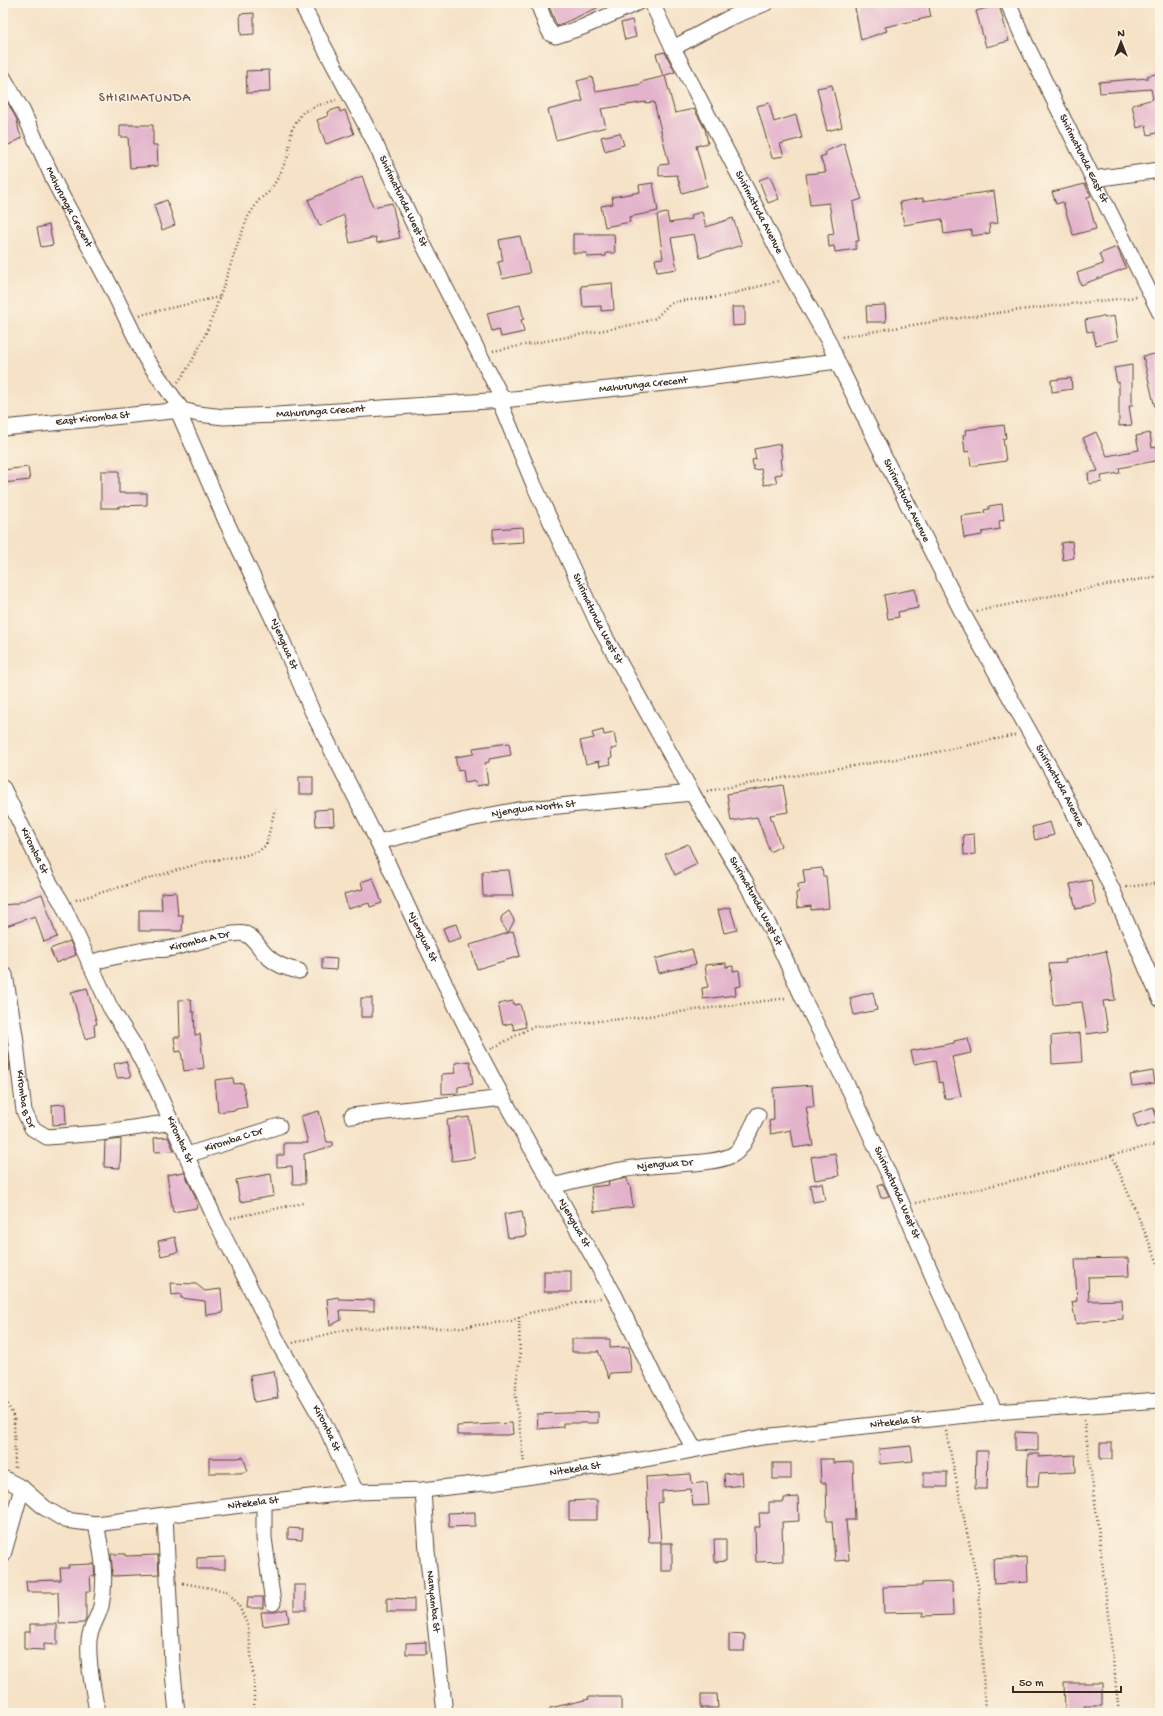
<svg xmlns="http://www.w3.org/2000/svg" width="1163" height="1716" viewBox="0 0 1163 1716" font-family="'Gochi Hand',sans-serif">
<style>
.building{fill:#e3b3cc}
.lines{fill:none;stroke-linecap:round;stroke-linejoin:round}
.minor-casing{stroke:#574637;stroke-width:17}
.path{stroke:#574637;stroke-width:2.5;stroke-dasharray:1 3;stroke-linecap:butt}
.minor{stroke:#fff;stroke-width:15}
.labels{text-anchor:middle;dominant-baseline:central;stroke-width:3;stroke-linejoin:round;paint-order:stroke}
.street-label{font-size:11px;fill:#3b2a1e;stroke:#fcf5e5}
.quarter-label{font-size:13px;letter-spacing:1px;fill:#765a5b;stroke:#fcf5e5}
</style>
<rect width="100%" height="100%" fill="#fcf5e5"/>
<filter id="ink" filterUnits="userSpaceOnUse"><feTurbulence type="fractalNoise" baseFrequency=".025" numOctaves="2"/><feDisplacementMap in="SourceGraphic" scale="8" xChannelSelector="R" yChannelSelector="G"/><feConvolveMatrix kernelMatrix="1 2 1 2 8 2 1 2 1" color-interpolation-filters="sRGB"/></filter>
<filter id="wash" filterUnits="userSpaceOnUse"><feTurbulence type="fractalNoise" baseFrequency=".012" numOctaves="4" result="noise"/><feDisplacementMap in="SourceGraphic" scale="16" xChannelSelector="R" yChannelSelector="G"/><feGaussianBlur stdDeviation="0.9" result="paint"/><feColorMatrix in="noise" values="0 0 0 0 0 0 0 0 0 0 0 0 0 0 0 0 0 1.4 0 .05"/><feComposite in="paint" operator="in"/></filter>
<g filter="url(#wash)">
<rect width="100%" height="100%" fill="#f5e2c7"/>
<g id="blocks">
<g class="building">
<polygon points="550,3 608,3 557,26 548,4"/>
<polygon points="857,3 928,3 931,17 885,27 887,31 861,40 855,8 858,7"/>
<polygon points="999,5 1009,41 986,47 976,11"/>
<polygon points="254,13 254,34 241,35 240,14"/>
<polygon points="632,20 636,37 625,40 621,23"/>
<polygon points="665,52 675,72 663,76 656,54"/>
<polygon points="269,70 270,92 247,93 246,71"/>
<polygon points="1160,73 1160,132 1148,135 1146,125 1137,128 1132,105 1153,99 1151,89 1100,93 1099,82 1148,78 1147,76"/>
<polygon points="665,76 675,113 694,109 705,129 708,143 696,146 707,186 682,193 677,175 659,176 659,165 669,164 654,102 646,103 646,102 601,109 606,127 556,140 548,110 583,101 577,81 592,77 596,92 642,84 641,82"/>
<polygon points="832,85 842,127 827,131 817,88"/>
<polygon points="7,101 17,120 19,131 22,138 3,148 3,102"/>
<polygon points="769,103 774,122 796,115 802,138 780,144 784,156 772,158 757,106"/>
<polygon points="339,108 340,112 345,110 354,134 326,144 317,120 328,116 327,112"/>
<polygon points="120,125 153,125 153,145 157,145 158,166 130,168 128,137 120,137"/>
<polygon points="620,133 624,145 605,151 601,137"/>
<polygon points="844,143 852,172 862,199 853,202 859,241 856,241 856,249 835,252 834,246 829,247 828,235 834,234 829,203 810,205 806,174 826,172 820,157 826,155 825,152"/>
<polygon points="362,176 373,207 392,203 400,238 377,243 376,237 350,243 344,215 320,226 308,200"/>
<polygon points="770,176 779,199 768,203 759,180"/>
<polygon points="653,183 658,211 629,217 630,222 605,227 601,206 613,204 612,197 640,192 639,185"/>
<polygon points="1085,184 1091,196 1087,197 1096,229 1073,235 1063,202 1056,204 1052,192"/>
<polygon points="994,191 998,223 989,224 990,233 972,236 972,230 944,234 942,219 904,225 900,202 923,198 923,201"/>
<polygon points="167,200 175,225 162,230 154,205"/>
<polygon points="702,212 706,227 733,218 742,245 700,258 694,234 671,238 677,269 657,272 655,259 663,258 657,215 667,213 669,223 692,219 691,215"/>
<polygon points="49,225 53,245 41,247 37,228"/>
<polygon points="573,234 614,234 615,253 606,253 606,256 587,257 587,253 573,253"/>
<polygon points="520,236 530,273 502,279 498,262 503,261 499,240"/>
<polygon points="1117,247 1126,268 1081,285 1077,273 1103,264 1099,254"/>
<polygon points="612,283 614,310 601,311 601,306 583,307 581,286"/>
<polygon points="520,305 524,319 521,320 524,332 501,337 499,329 492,331 487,313"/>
<polygon points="885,305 886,322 867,322 866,306"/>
<polygon points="732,307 745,307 745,325 733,326"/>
<polygon points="1103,316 1104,318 1114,316 1118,340 1096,345 1093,331 1087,332 1085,320"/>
<polygon points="1156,354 1160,374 1160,407 1155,408 1143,356"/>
<polygon points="1132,365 1132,406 1129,406 1132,425 1119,426 1119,382 1117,383 1114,368"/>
<polygon points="1071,378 1072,389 1052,392 1051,380"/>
<polygon points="1004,425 1006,438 1003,439 1006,461 971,466 969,451 965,452 963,435 966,434 965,430"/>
<polygon points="1096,432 1107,456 1139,450 1136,436 1150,433 1152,448 1160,446 1160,460 1119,468 1120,473 1101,476 1102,482 1089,484 1088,473 1098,471 1083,438"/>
<polygon points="780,444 782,459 780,459 782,474 775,475 777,483 764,485 761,469 754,470 752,460 756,459 754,449"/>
<polygon points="28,467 30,480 3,483 3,470"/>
<polygon points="101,471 119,471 119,493 147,493 147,505 119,506 119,508 101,508"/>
<polygon points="1002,504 1004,520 999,521 1000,529 982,532 982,535 964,538 961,516 985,513 984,510 989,509 989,506"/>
<polygon points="523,527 524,542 493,544 493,529"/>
<polygon points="1072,541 1074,558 1063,560 1061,543"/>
<polygon points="915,589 918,608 898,612 899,617 888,619 884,595"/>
<polygon points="603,730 604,735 614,733 617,748 611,749 612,758 609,758 611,764 600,766 599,761 586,764 580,741 594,738 592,733"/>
<polygon points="509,743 511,755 489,759 489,762 485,763 488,784 477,786 476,781 465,783 463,770 458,771 455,757 474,754 473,748"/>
<rect x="299" y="777" width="14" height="17"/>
<polygon points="783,785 788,812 770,815 781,846 770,852 757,817 731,821 727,794"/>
<polygon points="333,809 334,825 316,826 315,810"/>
<polygon points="1050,822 1054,835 1035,840 1032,827"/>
<polygon points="974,834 975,854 964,855 963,835"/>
<polygon points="688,844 697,864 675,875 665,854"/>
<polygon points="822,868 823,876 826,876 829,908 811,910 811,906 797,908 796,893 799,892 798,884 805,883 803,870"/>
<polygon points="509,870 513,896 483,896 482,871"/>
<polygon points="373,878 382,903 370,907 369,903 348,909 344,894 363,889 361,882"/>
<polygon points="1091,880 1096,905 1076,909 1070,884"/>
<polygon points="176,892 178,915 183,915 182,931 139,931 139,910 162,910 161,893"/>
<polygon points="42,894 57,937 44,942 35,916 3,927 3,905 14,904"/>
<polygon points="730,907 737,930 724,933 718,910"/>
<polygon points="509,911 513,918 514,921 508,933 513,931 520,956 477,969 470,945 508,933 501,922 501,919 502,916"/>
<polygon points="456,924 461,938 448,942 443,928"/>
<polygon points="70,941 76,955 56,963 50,949"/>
<polygon points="692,949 696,964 659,973 655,959"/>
<polygon points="1106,951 1112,980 1115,1000 1103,1001 1108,1031 1087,1034 1082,1002 1053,1005 1049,964 1066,963 1065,960"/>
<polygon points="322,958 337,959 336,970 322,969"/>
<polygon points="726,963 726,967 733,966 733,971 739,970 741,986 735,987 736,995 703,999 702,988 708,987 705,965"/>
<polygon points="87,988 97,1024 94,1025 95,1036 85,1039 71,992"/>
<polygon points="873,992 877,1010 854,1015 850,998"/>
<rect x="361" y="998" width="11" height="19"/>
<polygon points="191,999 192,1012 194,1012 195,1035 200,1034 204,1068 184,1071 181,1051 176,1052 174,1037 180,1037 179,1000"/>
<polygon points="513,1001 514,1005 520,1004 526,1027 514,1030 512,1023 503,1025 498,1004"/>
<polygon points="1080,1033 1082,1062 1052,1064 1051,1036"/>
<polygon points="968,1038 971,1053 952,1057 961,1096 945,1099 942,1082 939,1083 935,1060 914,1064 911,1051 954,1043 954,1041"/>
<polygon points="7,1044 10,1070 3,1071 3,1045"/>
<polygon points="126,1061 131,1077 117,1078 114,1064"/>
<polygon points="470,1061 473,1084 458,1087 458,1093 442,1094 442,1074 456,1073 455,1063"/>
<polygon points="1153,1071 1155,1083 1132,1086 1130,1075"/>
<polygon points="233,1078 234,1084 243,1083 247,1107 236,1109 236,1110 218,1112 215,1080"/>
<polygon points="812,1085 814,1107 806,1107 813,1145 794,1148 791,1130 771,1134 769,1121 774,1120 773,1088"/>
<polygon points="65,1104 66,1124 53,1125 52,1105"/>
<polygon points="1153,1107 1158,1121 1137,1128 1133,1114"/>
<polygon points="319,1111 327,1142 333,1142 333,1146 304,1154 305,1184 293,1184 292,1166 277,1167 277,1155 284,1155 284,1143 308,1143 301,1116"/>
<polygon points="469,1117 475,1158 452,1161 447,1120"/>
<polygon points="168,1137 174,1151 155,1152 154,1138"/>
<polygon points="121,1139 120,1168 104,1167 105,1141"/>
<polygon points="835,1153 839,1176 815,1180 811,1157"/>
<polygon points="184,1172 195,1196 197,1208 173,1212 167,1175"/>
<polygon points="271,1174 274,1196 240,1202 236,1180"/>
<polygon points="627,1178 628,1185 630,1185 633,1207 594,1212 591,1187 609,1185 608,1182"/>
<polygon points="822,1183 825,1200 813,1202 810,1185"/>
<polygon points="883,1184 889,1196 881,1198 877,1186"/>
<polygon points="522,1211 526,1236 508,1238 504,1214"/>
<polygon points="175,1237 178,1252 161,1256 158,1241"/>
<polygon points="1128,1258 1129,1276 1088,1277 1089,1301 1122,1300 1123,1319 1091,1321 1076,1324 1072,1302 1077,1301 1075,1259"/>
<rect x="544" y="1271" width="27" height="21"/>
<polygon points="171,1283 196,1284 205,1291 221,1289 223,1313 206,1315 205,1301 181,1298 181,1294 172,1295"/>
<polygon points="338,1297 339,1299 374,1300 374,1311 340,1310 341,1320 330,1326 327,1299"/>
<polygon points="572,1339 610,1339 610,1348 629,1347 631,1372 610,1373 609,1379 598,1350 598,1352 572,1352"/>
<polygon points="274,1371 278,1398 254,1402 250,1375"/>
<polygon points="598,1412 598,1423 563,1423 563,1427 538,1429 537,1414"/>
<polygon points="512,1423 513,1434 508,1435 457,1435 457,1426"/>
<polygon points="1015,1432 1038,1433 1038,1451 1015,1450"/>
<rect x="1100" y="1443" width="12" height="16"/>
<polygon points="911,1446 913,1461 880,1464 879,1449"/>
<polygon points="976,1451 988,1451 987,1489 975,1489"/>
<polygon points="1028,1454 1039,1454 1039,1457 1075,1455 1076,1472 1039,1474 1038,1486 1027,1486"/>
<polygon points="243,1457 248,1471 240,1473 209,1473 209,1458 238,1458"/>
<polygon points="820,1459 833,1459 833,1463 853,1462 855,1520 846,1520 849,1560 835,1561 832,1521 827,1521 826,1483 821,1483"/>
<rect x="773" y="1463" width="18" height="16"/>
<polygon points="742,1472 743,1485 725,1487 724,1474"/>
<rect x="924" y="1472" width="23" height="15"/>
<polygon points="691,1474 692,1484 707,1482 709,1505 693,1506 691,1489 662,1491 662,1502 658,1503 661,1542 649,1542 646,1477"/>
<polygon points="798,1497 799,1521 782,1522 783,1561 756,1562 755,1527 760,1527 759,1513 769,1513 769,1502 784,1502 784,1498"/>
<polygon points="589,1500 597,1500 597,1520 569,1520 569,1501"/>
<polygon points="475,1512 475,1526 449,1527 448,1513"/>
<polygon points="288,1528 303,1529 302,1540 288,1539"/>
<polygon points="714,1539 726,1539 726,1561 715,1562"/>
<rect x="661" y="1543" width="11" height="28"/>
<polygon points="111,1554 125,1554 125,1556 158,1555 159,1574 113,1576"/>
<polygon points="225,1557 225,1569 197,1569 197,1558"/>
<polygon points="1027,1557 1028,1582 994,1584 993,1559"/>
<polygon points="94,1564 95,1576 90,1576 91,1591 86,1591 86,1619 84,1623 59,1624 58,1592 27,1592 26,1581 61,1580 60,1568 69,1568 68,1565"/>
<polygon points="952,1582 953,1615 923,1616 923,1612 884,1613 883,1587 922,1586 922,1583"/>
<rect x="294" y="1585" width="12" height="25"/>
<polygon points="248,1597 263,1597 263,1608 247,1608"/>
<polygon points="387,1598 414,1599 414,1612 387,1612"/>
<polygon points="287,1609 289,1622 263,1626 261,1612 275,1612"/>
<polygon points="30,1624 57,1624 57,1645 44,1644 44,1650 24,1649 24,1632 30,1632"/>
<polygon points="729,1634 745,1635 744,1651 729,1651"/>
<polygon points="426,1642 426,1654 406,1654 406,1643"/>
<polygon points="1064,1683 1102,1683 1102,1706 1084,1706 1084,1711 1065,1711"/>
<polygon points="701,1694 717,1694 718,1708 701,1708"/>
<polygon points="588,1697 621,1697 621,1713 550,1713 550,1708 589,1699"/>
</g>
</g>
</g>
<g filter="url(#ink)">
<use href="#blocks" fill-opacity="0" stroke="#574637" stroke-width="1"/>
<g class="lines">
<g class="minor-casing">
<g id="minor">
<path id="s1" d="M301,3L373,139L423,244L503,400"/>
<polyline points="538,3 546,25 551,34 556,36 583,27 637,3"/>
<path id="s2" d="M652,3L673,48L792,277L828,340L837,361L885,459L963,614L1063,791L1112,889L1160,999"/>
<path id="s3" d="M1008,3L1025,42L1160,313"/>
<polyline points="673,48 727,19 766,3"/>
<path id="s4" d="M3,77L23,112L57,187L112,289L146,359L182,410L198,414L224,417L277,415L503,400L684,381L837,361"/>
<polyline points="1093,179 1160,170"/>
<path id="s5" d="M499,400L534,485L598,624L692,793L745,881L777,941L802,996L850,1091L896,1190L939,1291L995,1412"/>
<path id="s6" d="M178,411L226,521L273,619L312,711L378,842L416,925L475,1045L503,1098L615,1296L654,1376L694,1449"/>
<path id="s7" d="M3,428L182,410"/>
<path id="s8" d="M3,788L48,880L62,903L110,1007L132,1042L156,1088L216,1221L280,1346L324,1423L356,1492"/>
<path id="s9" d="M378,842L470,819L518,810L692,793"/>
<path id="s10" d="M89,963C108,958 127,953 146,950C153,949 160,950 167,949C183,947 233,930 245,934C255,937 259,949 266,955C276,965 286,968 299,971"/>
<path id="s11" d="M5,975L15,1035L24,1111L32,1128L47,1137L100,1133L172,1122"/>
<polyline points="352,1116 503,1098"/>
<path id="s12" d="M187,1155L279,1126"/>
<path id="s13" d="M552,1186C585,1178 617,1169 650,1166C671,1163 717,1165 734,1154C745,1146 751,1127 758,1115"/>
<path id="s14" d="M3,1478L22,1488L45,1508L65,1520L96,1524L264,1502L356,1492L423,1490L492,1482L640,1460L762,1437L995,1412L1160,1400"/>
<path id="s15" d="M423,1490L427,1551L445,1713"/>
<polyline points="264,1502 264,1538 273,1603"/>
<polyline points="165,1515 172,1663 177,1713"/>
<path d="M96,1524C102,1552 107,1578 101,1606C98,1618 90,1628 89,1640C87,1664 94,1690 97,1713"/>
<polyline points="3,1555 22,1488"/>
</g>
</g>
<g class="path">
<polyline points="140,315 219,297"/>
<path d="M842,337C940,319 1038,307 1137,297"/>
<polyline points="493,351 636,324 656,318 669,304 680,301 721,297 778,281"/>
<path d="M178,382C214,334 225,272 248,217L258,201L270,191L279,176L288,156L292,129L303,112L319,105L336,100"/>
<polyline points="977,611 1095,587 1160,576"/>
<polyline points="707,791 833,769 928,754 1015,735"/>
<polyline points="1126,887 1160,883"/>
<polyline points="76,900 208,861 243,856 259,851 266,845 275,809"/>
<polyline points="491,1049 532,1027 633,1018 787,998"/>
<polyline points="1112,1155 1160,1268"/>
<polyline points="916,1203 1037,1175 1160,1143"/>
<polyline points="231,1218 303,1203"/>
<polyline points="519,1317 520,1359 516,1383 516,1398 524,1463"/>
<polyline points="293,1343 344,1330 362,1328 453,1328 511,1321 529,1313 601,1298"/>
<polyline points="3,1393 14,1418 15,1468"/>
<polyline points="1084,1420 1097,1517 1119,1713"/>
<polyline points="946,1431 979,1590 985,1713"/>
<polyline points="183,1583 226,1591 232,1597 239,1606 248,1626 254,1682 254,1713"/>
</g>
<use href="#minor" class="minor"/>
</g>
</g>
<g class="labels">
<g class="street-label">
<text stroke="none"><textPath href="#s3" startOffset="173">Shirimatunda East St</textPath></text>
<text stroke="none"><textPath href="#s1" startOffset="223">Shirimatunda West St</textPath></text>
<text stroke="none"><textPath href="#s4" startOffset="146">Mahurunga Crecent</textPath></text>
<text stroke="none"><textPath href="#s2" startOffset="235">Shirimatuda Avenue</textPath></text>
<text stroke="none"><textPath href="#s4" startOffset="842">Mahurunga Crecent</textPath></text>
<text stroke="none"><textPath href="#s4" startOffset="518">Mahurunga Crecent</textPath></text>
<text stroke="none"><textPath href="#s7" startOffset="90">East Kiromba St</textPath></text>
<text stroke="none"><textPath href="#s2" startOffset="559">Shirimatuda Avenue</textPath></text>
<text stroke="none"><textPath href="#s5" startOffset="240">Shirimatunda West St</textPath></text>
<text stroke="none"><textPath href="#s6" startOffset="256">Njengwa St</textPath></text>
<text stroke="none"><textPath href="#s2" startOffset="883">Shirimatuda Avenue</textPath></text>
<text stroke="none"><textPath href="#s9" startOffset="159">Njengwa North St</textPath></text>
<text stroke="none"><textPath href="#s8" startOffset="70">Kiromba St</textPath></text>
<text stroke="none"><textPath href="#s5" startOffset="564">Shirimatunda West St</textPath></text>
<text stroke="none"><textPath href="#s6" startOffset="580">Njengwa St</textPath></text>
<text stroke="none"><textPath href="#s10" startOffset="113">Kiromba A Dr</textPath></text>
<text stroke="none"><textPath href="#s11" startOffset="126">Kiromba B Dr</textPath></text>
<text stroke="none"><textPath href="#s8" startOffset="394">Kiromba St</textPath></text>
<text stroke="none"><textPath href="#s12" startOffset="49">Kiromba C Dr</textPath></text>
<text stroke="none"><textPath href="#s13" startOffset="115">Njengwa Dr</textPath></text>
<text stroke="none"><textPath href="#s5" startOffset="888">Shirimatunda West St</textPath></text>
<text stroke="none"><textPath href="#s6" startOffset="904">Njengwa St</textPath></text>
<text stroke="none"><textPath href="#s14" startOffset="913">Nitekela St</textPath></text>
<text stroke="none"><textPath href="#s8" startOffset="718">Kiromba St</textPath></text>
<text stroke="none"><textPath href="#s14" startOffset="589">Nitekela St</textPath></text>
<text stroke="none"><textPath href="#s14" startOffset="265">Nitekela St</textPath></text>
<text stroke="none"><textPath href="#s15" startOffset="112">Nanyamba St</textPath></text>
</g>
<g class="quarter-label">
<text x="145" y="98">SHIRIMATUNDA</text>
</g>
</g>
<rect width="1163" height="1716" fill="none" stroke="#fcf5e5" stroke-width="16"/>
<g transform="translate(1121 42)" stroke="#fcf5e5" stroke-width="3" paint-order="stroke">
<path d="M0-3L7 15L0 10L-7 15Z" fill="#3b2a1e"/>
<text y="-6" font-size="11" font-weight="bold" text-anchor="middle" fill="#3b2a1e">N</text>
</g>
<path d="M1013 1686v6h108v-6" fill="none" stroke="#3b2a1e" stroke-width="2"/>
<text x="1019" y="1686" font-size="12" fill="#3b2a1e" stroke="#fcf5e5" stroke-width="3" paint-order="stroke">50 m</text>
</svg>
